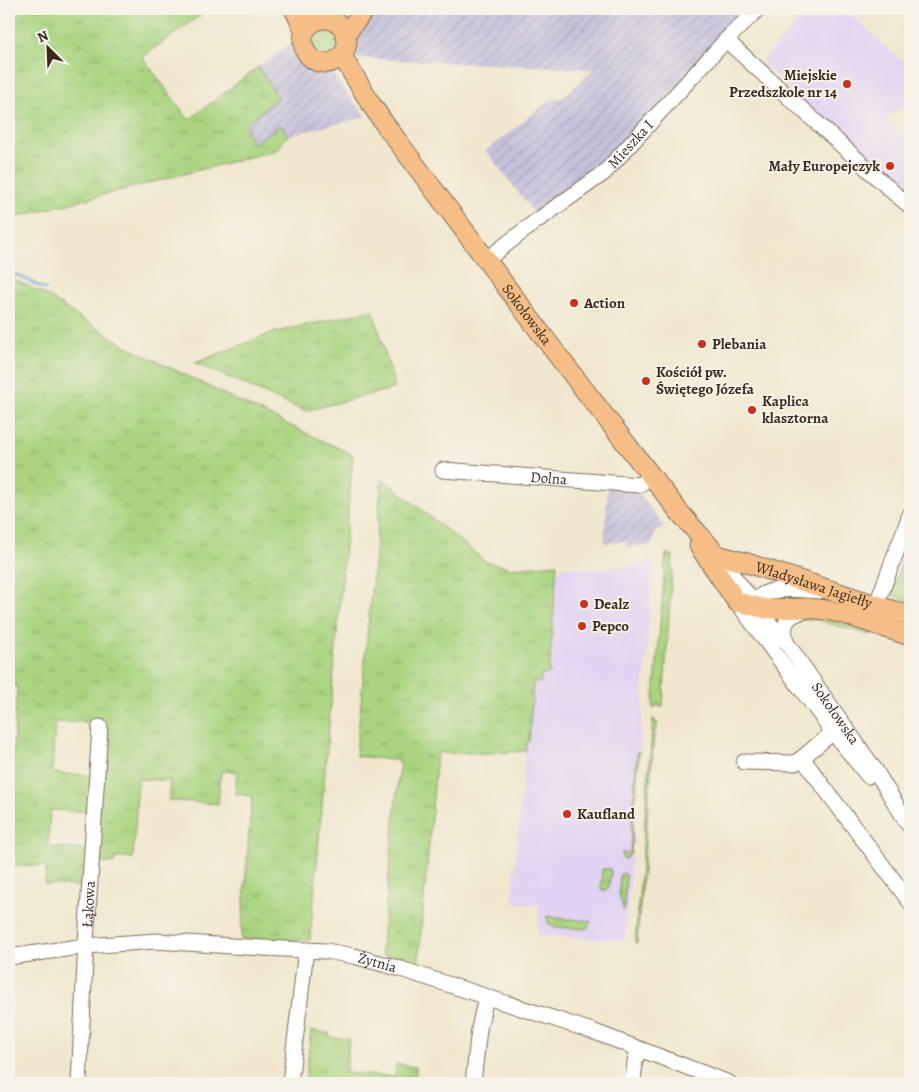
<svg xmlns="http://www.w3.org/2000/svg" width="919" height="1092" viewBox="0 0 919 1092" font-family="Alegreya,serif">
<style>
.built{fill:#e3d3f2}
.industrial{fill:url(#industrial-furrows)}
.grass{fill:url(#grass-tufts);stroke:#727f4f}
.lines{fill:none;stroke-linecap:round;stroke-linejoin:round}
.stream{stroke:#60a7d7;stroke-width:3}
.minor-casing{stroke:#7b6c5c;stroke-width:17}
.major-casing{stroke:#7b6c5c;stroke-width:21}
.minor{stroke:#fff;stroke-width:15}
.major{stroke:#f6be87;stroke-width:19}
.poi-dot{fill:#c8321e;stroke:#f7f3e8;stroke-width:2}
.labels{text-anchor:middle;dominant-baseline:central;stroke-width:4;stroke-linejoin:round;paint-order:stroke}
.poi-label{font-size:15px;font-weight:bold;fill:#3b2a1e;stroke:#f7f3e8;text-anchor:start}
.street-label{font-size:15px;fill:#3b2a1e;stroke:#f7f3e8}
</style>
<defs>
<pattern id="industrial-furrows" width="10" height="10" patternUnits="userSpaceOnUse" patternTransform="scale(1.25)"><rect width="10" height="10" fill="#c6c0da"/><path d="M-1 1l2-2M0 10L10 0M9 11l2-2" fill="none" stroke="#aba5bb"/></pattern>
<pattern id="grass-tufts" width="24" height="20" patternUnits="userSpaceOnUse" patternTransform="scale(1.25)"><rect width="24" height="20" fill="#aad480"/><path d="M3 7l-1-3M5 7V3M7 7l1-3M15 17l-1-3M17 17v-4M19 17l1-3" fill="none" stroke="#93b66e"/></pattern>
</defs>
<rect width="100%" height="100%" fill="#f7f3e8"/>
<filter id="ink" filterUnits="userSpaceOnUse"><feTurbulence type="fractalNoise" baseFrequency=".02" numOctaves="2"/><feDisplacementMap in="SourceGraphic" scale="10" xChannelSelector="R" yChannelSelector="G"/><feConvolveMatrix kernelMatrix="1 2 1 2 8 2 1 2 1" color-interpolation-filters="sRGB"/></filter>
<filter id="wash" filterUnits="userSpaceOnUse"><feTurbulence type="fractalNoise" baseFrequency=".0096" numOctaves="4" result="noise"/><feDisplacementMap in="SourceGraphic" scale="20" xChannelSelector="R" yChannelSelector="G"/><feGaussianBlur stdDeviation="1.12" result="paint"/><feColorMatrix in="noise" values="0 0 0 0 0 0 0 0 0 0 0 0 0 0 0 0 0 1.4 0 .05"/><feComposite in="paint" operator="in"/></filter>
<g filter="url(#wash)">
<rect width="100%" height="100%" fill="#f1e7ce"/>
<g class="built">
<polygon points="809,9 845,9 910,69 910,99 886,120 910,144 910,181 901,189 897,190 761,62"/>
<polygon points="654,558 625,941 537,935 539,905 512,903 526,742 529,742 533,682 541,674 548,675 551,661 557,576 558,572 564,567 602,570 610,567 645,564"/>
</g>
<g class="industrial">
<polygon points="379,9 750,9 592,176 536,215 486,151 549,101 564,97 594,69 351,58 354,38 362,24"/>
<polygon points="295,40 297,52 303,62 312,68 331,72 366,117 288,135 281,125 252,145 245,125 278,97 258,67"/>
<polygon points="608,486 635,488 664,526 655,532 652,545 627,547 626,541 604,543"/>
</g>
<g class="grass">
<polygon points="9,9 209,9 142,57 189,120 258,67 278,97 245,125 252,144 281,125 288,135 277,150 9,219"/>
<circle cx="324" cy="41" r="15"/>
<polygon points="9,277 48,296 77,316 128,347 238,401 353,455 310,940 241,939 252,796 235,794 237,772 221,771 218,804 168,800 170,781 138,779 133,858 115,858 115,863 96,863 104,723 55,722 52,773 94,776 91,812 50,810 48,847 89,850 87,887 45,884 46,866 9,865 9,819 17,686 9,685"/>
<polygon points="373,310 395,388 305,411 195,363 272,333"/>
<polygon points="382,478 486,562 512,568 557,564 549,674 541,675 541,682 533,682 529,742 526,742 526,751 490,753 437,753 418,966 381,954 400,761 356,756"/>
<polygon points="910,537 910,602 891,594"/>
<polygon points="666,554 673,555 663,707 659,707 659,704 656,704 656,707 653,708"/>
<polygon points="808,614 870,629 870,635 817,620 808,619 795,622"/>
<polygon points="653,719 655,720 655,723 658,723 654,735 637,944 635,942"/>
<polygon points="637,751 639,752 631,853 628,857 624,859 622,857 622,853 630,853"/>
<polygon points="602,869 610,869 611,871 609,887 606,890 602,890 602,888 601,887"/>
<polygon points="623,872 626,875 624,911 619,895 620,874 622,875"/>
<polygon points="547,916 557,918 591,921 587,928 584,929 553,927 548,923"/>
<polygon points="311,1031 329,1033 329,1037 349,1039 346,1073 395,1077 396,1064 416,1067 415,1083 305,1083"/>
</g>
<g class="lines">
<polyline class="stream" points="9,271 45,289"/>
</g>
</g>
<g filter="url(#ink)">
<g class="lines">
<g class="minor-casing">
<g id="minor">
<polyline points="726,40 894,193 910,206"/>
<path id="s1" d="M486,260L535,222L604,173L726,40L758,9"/>
<path id="s2" d="M443,470L639,485L651,476"/>
<path id="s3" d="M717,555L781,638L786,642L875,770L908,824"/>
<polyline points="737,602 833,732 868,776"/>
<path d="M753,614C754,609 755,603 758,599C768,585 804,590 819,591"/>
<polyline points="873,614 910,515"/>
<path d="M786,642C781,620 789,616 807,609"/>
<polyline points="833,732 802,758 910,902"/>
<polyline points="744,762 795,763 802,758"/>
<path id="s4" d="M9,957L86,946L156,941L263,948L326,951L354,956L401,969L592,1031L729,1083"/>
<path id="s5" d="M79,1083L86,942L100,727"/>
<polyline points="290,1083 306,950"/>
<polyline points="473,1083 479,1029 486,997"/>
<polyline points="633,1083 635,1061 639,1049"/>
</g>
</g>
<g class="major-casing">
<g id="major">
<polyline points="294,9 305,31"/>
<circle cx="325" cy="41" r="22"/>
<polyline points="345,35 365,9"/>
<path id="s6" d="M342,56L371,104L384,123L558,356L680,513L717,555L747,563L910,616"/>
<polyline points="699,546 737,602 766,609 808,608 826,610 844,614 910,636"/>
</g>
</g>
<use href="#minor" class="minor"/>
<use href="#major" class="major"/>
</g>
</g>
<g class="poi-dot">
<circle cx="847" cy="84" r="5"/>
<circle cx="890" cy="166" r="5"/>
<circle cx="574" cy="303" r="5"/>
<circle cx="702" cy="344" r="5"/>
<circle cx="646" cy="381" r="5"/>
<circle cx="752" cy="410" r="5"/>
<circle cx="584" cy="604" r="5"/>
<circle cx="582" cy="626" r="5"/>
<circle cx="567" cy="814" r="5"/>
</g>
<g class="labels">
<g class="poi-label">
<text x="837" y="75" text-anchor="end">Miejskie<tspan x="837" dy="17">Przedszkole nr 14</tspan></text>
<text x="880" y="166" text-anchor="end">Mały Europejczyk</text>
<text x="584" y="303">Action</text>
<text x="712" y="344">Plebania</text>
<text x="656" y="372">Kościół pw.<tspan x="656" dy="17">Świętego Józefa</tspan></text>
<text x="762" y="401">Kaplica<tspan x="762" dy="17">klasztorna</tspan></text>
<text x="594" y="604">Dealz</text>
<text x="592" y="626">Pepco</text>
<text x="577" y="814">Kaufland</text>
</g>
<g class="street-label">
<text stroke="none"><textPath href="#s1" startOffset="186">Mieszka I</textPath></text>
<text stroke="none"><textPath href="#s6" startOffset="318">Sokołowska</textPath></text>
<text stroke="none"><textPath href="#s2" startOffset="106">Dolna</textPath></text>
<text stroke="none"><textPath href="#s6" startOffset="726">Władysława Jagiełły</textPath></text>
<text stroke="none"><textPath href="#s3" startOffset="198">Sokołowska</textPath></text>
<text stroke="none"><textPath href="#s5" startOffset="179">Łąkowa</textPath></text>
<text stroke="none"><textPath href="#s4" startOffset="371">Żytnia</textPath></text>
</g>
</g>
<rect width="919" height="1092" fill="none" stroke="#f7f3e8" stroke-width="30"/>
<g transform="translate(48 48) rotate(336)" stroke="#f7f3e8" stroke-width="4" paint-order="stroke">
<path d="M0-4L9 19L0 12L-9 19Z" fill="#3b2a1e"/>
<text y="-8" font-size="14" font-weight="bold" text-anchor="middle" fill="#3b2a1e">N</text>
</g>
</svg>
